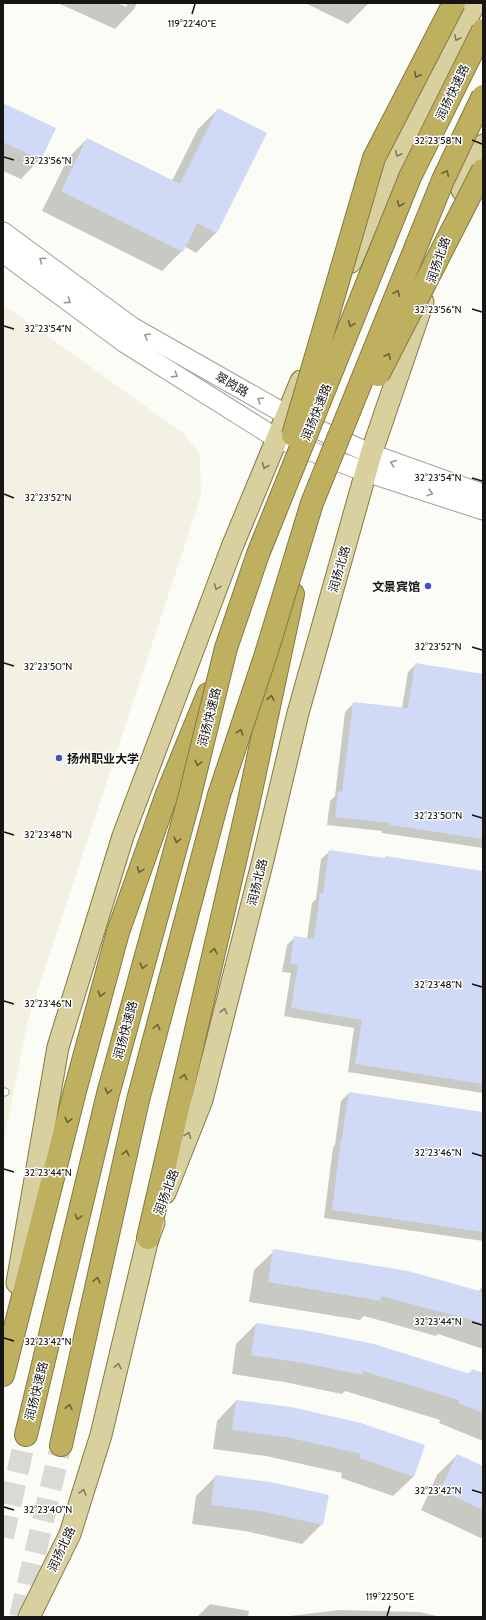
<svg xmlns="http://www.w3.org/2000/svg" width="486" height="1620" viewBox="0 0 486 1620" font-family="Cabin,'Noto Sans SC',sans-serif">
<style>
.built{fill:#f2f1e3}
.shadow{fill:#0003}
.building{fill:#d0d9f5}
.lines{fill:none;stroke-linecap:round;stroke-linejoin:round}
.highway-tunnel{stroke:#dad9d4;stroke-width:22;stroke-dasharray:22 11;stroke-linecap:butt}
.lane-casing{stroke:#a09f9a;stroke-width:9}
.secondary-casing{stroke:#a09f9a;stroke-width:21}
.primary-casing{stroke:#837a44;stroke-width:23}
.highway-casing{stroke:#837a44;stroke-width:24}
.lane{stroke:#fff;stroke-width:7}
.secondary{stroke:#fff;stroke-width:19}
.primary{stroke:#d8d09f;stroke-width:21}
.highway{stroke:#beb05f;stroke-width:22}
.highway-bridge-casing{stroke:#837a44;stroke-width:24;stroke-linecap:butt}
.highway-bridge{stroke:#beb05f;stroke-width:22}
.oneway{stroke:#817c60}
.oneway2{stroke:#6a6239}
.oneway3{stroke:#969695}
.ticks{fill:none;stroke:#161513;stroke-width:1.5}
.poi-dot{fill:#4254c7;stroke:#fff;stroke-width:1.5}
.labels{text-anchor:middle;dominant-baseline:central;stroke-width:3;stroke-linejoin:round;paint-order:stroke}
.street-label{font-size:12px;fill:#161513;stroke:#fff}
.poi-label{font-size:12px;font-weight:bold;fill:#161513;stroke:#fff;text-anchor:end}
.ticks-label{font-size:10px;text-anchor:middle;fill:#161513;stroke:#fff;stroke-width:3;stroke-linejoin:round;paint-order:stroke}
</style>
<rect width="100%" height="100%" fill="#fcfcf6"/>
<polygon class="built" points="3,304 183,433 200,454 201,496 28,1020 3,1145"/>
<g class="shadow">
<polygon points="58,3 117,3 127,7 127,5 122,3 137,3 134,9 115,29"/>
<polygon points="305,3 369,3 348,24"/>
<polygon points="3,104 40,159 21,179 3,171"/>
<polygon points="218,109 266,133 216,233 196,253 184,246 182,251 162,271 42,211 68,158 87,139 172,181 198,129"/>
<polygon points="416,664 483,675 483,848 382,833 382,831 327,825 330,801 335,796 345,712 353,704 402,708 408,672"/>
<polygon points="330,851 384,859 386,857 483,872 483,1093 348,1072 354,1028 284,1016 291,973 282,972 287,945 295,937 307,939 312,903 316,899 321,859"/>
<polygon points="349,1093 483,1113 483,1241 324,1218 333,1147 335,1145 341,1101"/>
<polygon points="274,1251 478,1292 483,1286 483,1349 438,1334 436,1336 364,1316 360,1320 249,1302 254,1270"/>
<polygon points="256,1324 468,1374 473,1370 483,1374 483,1441 439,1423 440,1420 345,1391 342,1394 284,1382 232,1374 236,1344"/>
<polygon points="236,1401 424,1445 413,1477 393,1496 341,1478 342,1473 266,1456 213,1449 217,1421"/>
<polygon points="457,1455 483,1467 483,1539 421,1510 437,1475"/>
<polygon points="216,1476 322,1524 302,1544 245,1531 192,1524 196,1496"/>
<polygon points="210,1604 249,1611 248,1617 197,1617"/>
<polygon points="339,1610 420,1612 441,1617 281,1617"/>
</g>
<g class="building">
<polygon points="3,103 56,128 41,160 3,142"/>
<polygon points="218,108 267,133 217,233 197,223 183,252 61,191 87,138 180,184"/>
<polygon points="415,663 483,674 483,839 390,825 390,823 335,817 338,791 342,792 353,702 408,708"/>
<polygon points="329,850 385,858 385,856 483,871 483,1084 355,1064 362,1020 291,1008 298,965 290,964 294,936 314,939 320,893 323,894"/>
<polygon points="349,1092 483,1112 483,1232 332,1210 341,1138 342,1138"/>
<polygon points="273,1249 408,1271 483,1292 483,1323 381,1296 381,1301 268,1282"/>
<polygon points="256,1323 309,1331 374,1344 470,1374 472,1369 483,1373 483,1413 458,1403 459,1400 363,1371 363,1375 304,1363 251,1355"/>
<polygon points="236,1400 291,1407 361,1423 425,1445 414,1477 360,1458 361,1454 286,1437 232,1430"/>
<polygon points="457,1454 483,1466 483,1510 440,1490"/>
<polygon points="215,1475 270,1482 329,1495 323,1525 265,1512 211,1505"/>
</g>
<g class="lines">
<g class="highway-tunnel">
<polyline points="3,1537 26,1435"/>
<polyline points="20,1617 61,1445"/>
</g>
<g class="lane-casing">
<polyline id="lane" points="3,1092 5,1092"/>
</g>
<g class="secondary-casing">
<g id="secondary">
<polyline points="3,232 132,327 287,415 371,454 483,494"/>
<polyline points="3,253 125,343 276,438 366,472 483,510"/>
</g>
</g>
<g class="primary-casing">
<g id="primary">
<polyline points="462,190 483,145"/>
<polyline points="351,262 394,163 475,3"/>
<polyline points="165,1193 202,1100 263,860 298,713 371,454 423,302"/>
<polyline points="17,1283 58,1047 123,836 232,547 301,381"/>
<polyline points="29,1617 70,1534 101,1435 148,1238 154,1223"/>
</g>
</g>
<g class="highway-casing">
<g id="highway">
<polyline points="148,1238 248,805 293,594"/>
<polyline points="3,1375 76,1087 118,932 167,794 208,694"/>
<polyline points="26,1435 108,1094 188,803"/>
<polyline points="61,1445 138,1100 219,795"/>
</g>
</g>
<use href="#lane" class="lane"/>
<use href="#secondary" class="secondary"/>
<use href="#primary" class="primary"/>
<use href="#highway" class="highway"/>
<g class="highway-bridge-casing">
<g id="highway-bridge">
<polyline points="378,375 483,170"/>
<polyline points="293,435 374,158 454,3"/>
<polyline points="219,795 266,654 312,503 443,180 483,96"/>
<polyline points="188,803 226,648 258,554 410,177 483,30"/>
</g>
</g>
<use href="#highway-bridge" class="highway-bridge"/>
</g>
<defs><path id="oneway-chevron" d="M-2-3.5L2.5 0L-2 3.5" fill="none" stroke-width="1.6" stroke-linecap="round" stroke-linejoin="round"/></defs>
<g class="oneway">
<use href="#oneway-chevron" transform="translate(457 38) rotate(117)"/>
<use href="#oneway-chevron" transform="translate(398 154) rotate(117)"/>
<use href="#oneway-chevron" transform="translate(265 466) rotate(112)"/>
<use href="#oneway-chevron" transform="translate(217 587) rotate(111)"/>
<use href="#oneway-chevron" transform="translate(224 1011) rotate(-76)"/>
<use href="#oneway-chevron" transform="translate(188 1135) rotate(-69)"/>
<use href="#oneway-chevron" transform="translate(118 1366) rotate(-77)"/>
<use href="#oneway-chevron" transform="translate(83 1492) rotate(-72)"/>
</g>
<g class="oneway2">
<use href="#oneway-chevron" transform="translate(417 75) rotate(117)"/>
<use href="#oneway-chevron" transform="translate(446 173) rotate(-65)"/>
<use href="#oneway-chevron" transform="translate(400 204) rotate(112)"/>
<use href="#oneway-chevron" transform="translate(397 293) rotate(-68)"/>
<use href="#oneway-chevron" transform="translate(351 324) rotate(112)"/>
<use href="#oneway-chevron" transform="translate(388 356) rotate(-63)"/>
<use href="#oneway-chevron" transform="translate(271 698) rotate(-78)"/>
<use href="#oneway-chevron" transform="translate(240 732) rotate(-72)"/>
<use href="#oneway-chevron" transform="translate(198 763) rotate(104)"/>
<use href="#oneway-chevron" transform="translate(177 840) rotate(105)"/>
<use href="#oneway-chevron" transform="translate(140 870) rotate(110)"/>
<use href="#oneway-chevron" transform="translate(214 951) rotate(-77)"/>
<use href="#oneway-chevron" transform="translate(143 966) rotate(105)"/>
<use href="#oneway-chevron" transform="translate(101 994) rotate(105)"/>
<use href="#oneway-chevron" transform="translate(157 1027) rotate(-75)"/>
<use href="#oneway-chevron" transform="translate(184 1077) rotate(-77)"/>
<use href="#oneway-chevron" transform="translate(108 1091) rotate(105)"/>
<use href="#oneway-chevron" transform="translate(68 1120) rotate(104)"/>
<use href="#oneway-chevron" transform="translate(126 1153) rotate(-77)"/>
<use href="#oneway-chevron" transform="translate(78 1217) rotate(104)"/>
<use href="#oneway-chevron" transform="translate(97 1280) rotate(-77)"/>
<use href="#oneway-chevron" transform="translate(69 1407) rotate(-77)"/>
</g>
<g class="oneway3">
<use href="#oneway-chevron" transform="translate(42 260) rotate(-144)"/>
<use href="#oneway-chevron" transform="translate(68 301) rotate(36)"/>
<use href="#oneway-chevron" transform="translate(147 336) rotate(-150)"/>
<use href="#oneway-chevron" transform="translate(175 375) rotate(32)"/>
<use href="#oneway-chevron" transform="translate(260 400) rotate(-150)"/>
<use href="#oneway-chevron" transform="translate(393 463) rotate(-160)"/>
<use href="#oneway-chevron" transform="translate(430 493) rotate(18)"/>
</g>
<path class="ticks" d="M192,14L195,4M472,140L482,144M4,157L14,160M472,309L482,312M4,326L14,329M472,478L482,481M4,494L14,498M472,647L482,650M4,663L14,666M472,815L482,818M4,832L14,835M472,984L482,987M4,1001L14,1004M472,1153L482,1156M4,1169L14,1172M472,1322L482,1325M4,1338L14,1341M472,1490L482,1493M4,1507L14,1510M387,1616L390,1606"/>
<g class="poi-dot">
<circle cx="428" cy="586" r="4"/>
<circle cx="59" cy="758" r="4"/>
</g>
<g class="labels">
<g class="street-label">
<text transform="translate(452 92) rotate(-64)">润扬快速路</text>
<text transform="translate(438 260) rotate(-71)">润扬北路</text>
<text transform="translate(232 384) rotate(30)">翠岗路</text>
<text transform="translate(316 412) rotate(-68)">润扬快速路</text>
<text transform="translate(339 569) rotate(-74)">润扬北路</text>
<text transform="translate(209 717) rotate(-76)">润扬快速路</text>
<text transform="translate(257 882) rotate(-76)">润扬北路</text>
<text transform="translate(125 1030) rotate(-75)">润扬快速路</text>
<text transform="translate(166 1192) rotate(-69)">润扬北路</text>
<text transform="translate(36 1391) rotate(-76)">润扬快速路</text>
<text transform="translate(61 1549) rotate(-65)">润扬北路</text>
</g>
<g class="poi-label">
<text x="420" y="586">文景宾馆</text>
<text x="67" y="758" text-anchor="start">扬州职业大学</text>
</g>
</g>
<g class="ticks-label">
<text x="192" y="27">119°22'40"E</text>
<text x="438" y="144">32°23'58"N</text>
<text x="48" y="164">32°23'56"N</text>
<text x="438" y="313">32°23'56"N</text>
<text x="48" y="332">32°23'54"N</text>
<text x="438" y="481">32°23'54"N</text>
<text x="48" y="501">32°23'52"N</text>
<text x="438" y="650">32°23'52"N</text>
<text x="48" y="670">32°23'50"N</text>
<text x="438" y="819">32°23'50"N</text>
<text x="48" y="838">32°23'48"N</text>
<text x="438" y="988">32°23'48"N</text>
<text x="48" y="1007">32°23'46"N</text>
<text x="438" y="1156">32°23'46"N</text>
<text x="48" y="1176">32°23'44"N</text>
<text x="438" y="1325">32°23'44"N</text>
<text x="48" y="1345">32°23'42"N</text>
<text x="438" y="1494">32°23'42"N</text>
<text x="48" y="1513">32°23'40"N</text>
<text x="390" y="1600">119°22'50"E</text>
</g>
<rect width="486" height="1620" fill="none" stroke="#161513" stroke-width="8"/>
</svg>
